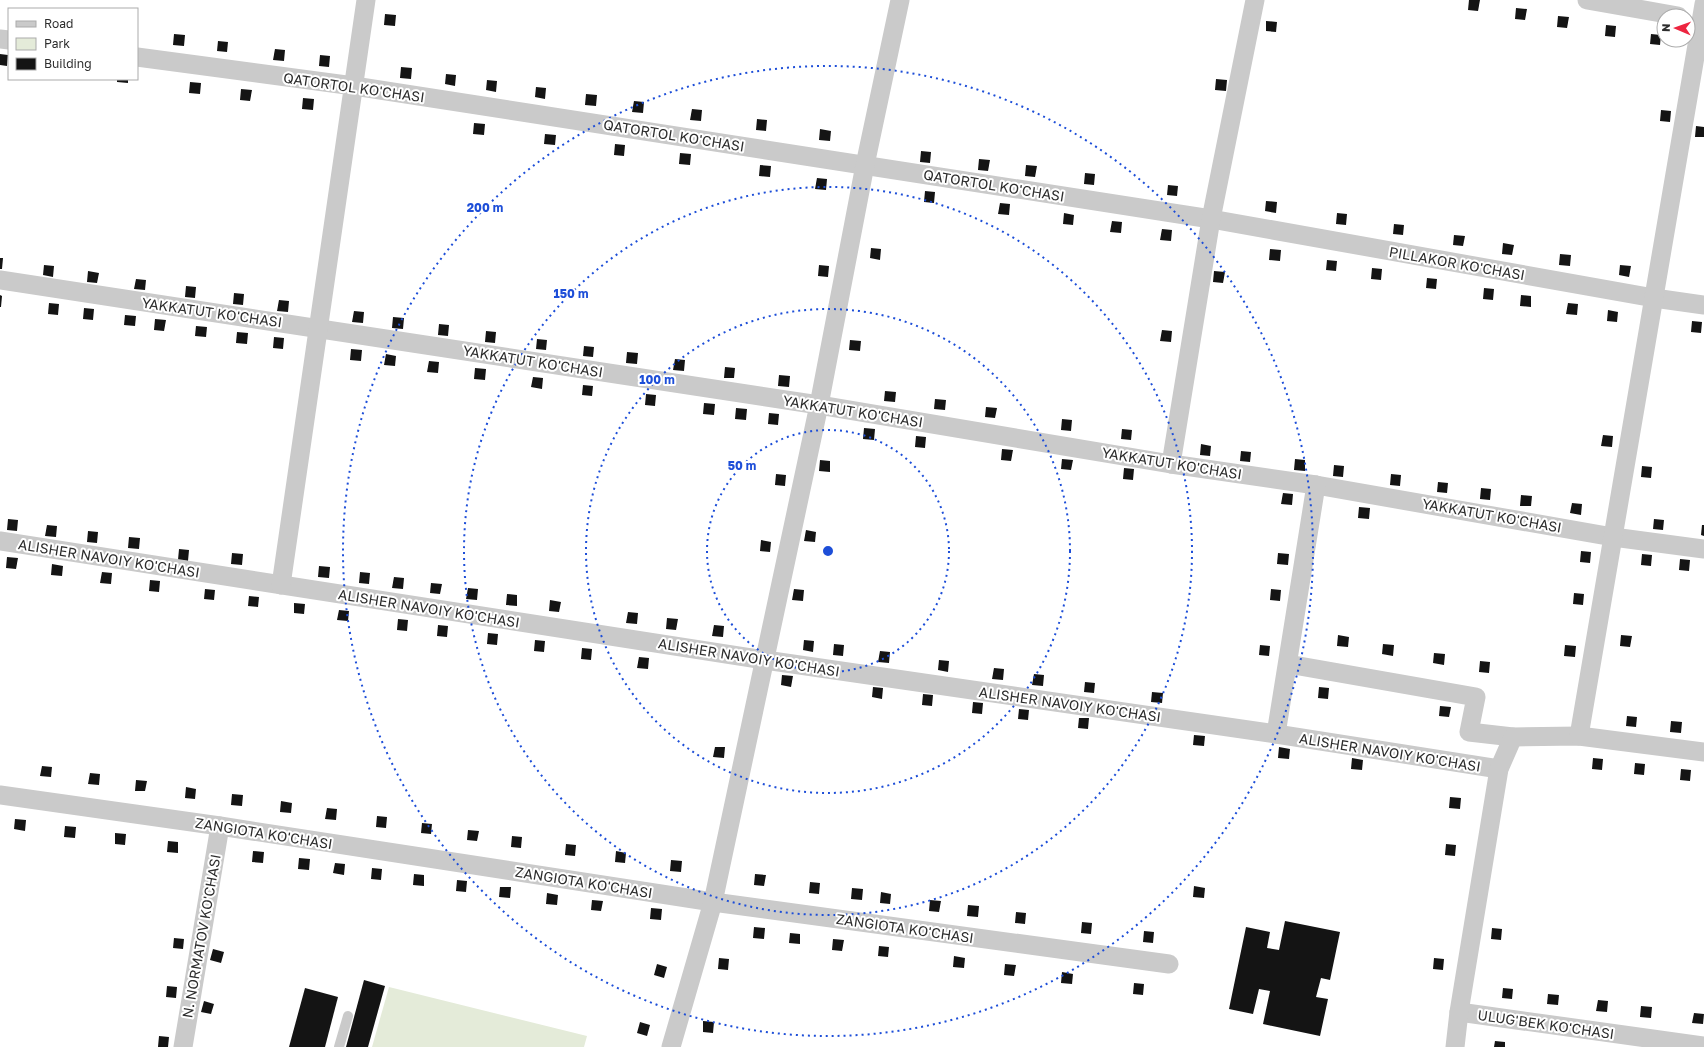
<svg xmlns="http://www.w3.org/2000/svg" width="1704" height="1047" viewBox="0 0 1704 1047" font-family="'Golos Text',sans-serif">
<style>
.green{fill:#e4ebd9}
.building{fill:#141414}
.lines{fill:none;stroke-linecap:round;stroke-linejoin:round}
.lane{stroke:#cacaca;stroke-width:10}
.street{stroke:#cacaca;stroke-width:19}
.ring{fill:none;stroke:#1d4ed8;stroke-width:2;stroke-dasharray:2 4}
.labels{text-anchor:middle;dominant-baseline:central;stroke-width:4;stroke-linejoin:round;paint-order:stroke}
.street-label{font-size:14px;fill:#2d2d2d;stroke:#fff}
.centre{fill:#1d4ed8;stroke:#fff;stroke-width:2}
.ring-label{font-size:12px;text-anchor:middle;font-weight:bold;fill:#1d4ed8;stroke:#fff;stroke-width:4;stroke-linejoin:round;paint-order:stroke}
</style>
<rect width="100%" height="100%" fill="#fff"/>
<polygon class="green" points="389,987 587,1036 584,1047 372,1047"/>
<g class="building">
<polygon points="1469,0 1480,0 1478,11 1468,10"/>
<polygon points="1516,8 1527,9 1525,20 1515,19"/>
<polygon points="385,14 396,15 395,26 384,25"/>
<polygon points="1558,16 1569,17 1567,28 1557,27"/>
<polygon points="1266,21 1277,22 1276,32 1266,31"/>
<polygon points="1606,25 1616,26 1615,37 1605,36"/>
<polygon points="174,34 185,35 184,46 173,45"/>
<polygon points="1651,34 1661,35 1660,45 1650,44"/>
<polygon points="218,41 228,42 227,52 217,51"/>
<polygon points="275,49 285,50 284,61 273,60"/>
<polygon points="0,54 8,55 7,66 0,65"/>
<polygon points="320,55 330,56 329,67 319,66"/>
<polygon points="401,67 412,68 411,79 400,78"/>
<polygon points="446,74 456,75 455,86 445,84"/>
<polygon points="117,79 128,79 128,83 117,82"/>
<polygon points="1216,79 1227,80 1226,91 1215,90"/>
<polygon points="487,80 497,81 496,92 486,90"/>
<polygon points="190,82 201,83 200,94 189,93"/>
<polygon points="536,87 546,88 545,99 535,97"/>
<polygon points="241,89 252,90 250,101 240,100"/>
<polygon points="586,94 597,95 596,106 585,105"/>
<polygon points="303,98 314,99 313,110 302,109"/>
<polygon points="634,101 644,102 643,113 632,112"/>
<polygon points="692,109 702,110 701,121 690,120"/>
<polygon points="1661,110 1671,111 1670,122 1660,121"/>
<polygon points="757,119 767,120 766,131 756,130"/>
<polygon points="474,123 485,124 484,135 473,134"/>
<polygon points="1696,126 1704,127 1704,137 1695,137"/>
<polygon points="820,129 831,131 830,141 819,140"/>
<polygon points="545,134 556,135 555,145 544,144"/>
<polygon points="615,144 625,145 624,156 614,155"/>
<polygon points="921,151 931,152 930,163 920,162"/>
<polygon points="680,153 691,154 690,165 679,164"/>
<polygon points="979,159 990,160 988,171 978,170"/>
<polygon points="760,165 771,166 770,177 759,176"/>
<polygon points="1026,165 1037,166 1035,177 1025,176"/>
<polygon points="1085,173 1095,174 1094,185 1084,184"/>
<polygon points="817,178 827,179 826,190 815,189"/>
<polygon points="1168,185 1178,186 1177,196 1167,195"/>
<polygon points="925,191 935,192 934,203 924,202"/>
<polygon points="1266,201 1277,202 1276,213 1265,211"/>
<polygon points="1000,203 1010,204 1009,215 998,214"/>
<polygon points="1064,213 1074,215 1073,225 1063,224"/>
<polygon points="1337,213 1347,214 1346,225 1336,224"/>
<polygon points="1112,221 1122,222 1121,233 1110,232"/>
<polygon points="1394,224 1404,225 1403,235 1393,234"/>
<polygon points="1162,229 1172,230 1171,241 1160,240"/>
<polygon points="1454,235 1465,236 1463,246 1453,245"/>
<polygon points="1503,243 1514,245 1512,255 1502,254"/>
<polygon points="871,248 881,249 880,260 870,258"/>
<polygon points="1270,249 1281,250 1280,261 1269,260"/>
<polygon points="1560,254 1571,255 1570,266 1559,265"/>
<polygon points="0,258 3,258 2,269 0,269"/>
<polygon points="1327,260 1337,261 1336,271 1326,270"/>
<polygon points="44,265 54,266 53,277 43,275"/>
<polygon points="819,265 829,266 828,277 818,276"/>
<polygon points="1620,265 1631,266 1629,277 1619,275"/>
<polygon points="1372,268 1382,269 1381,280 1371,279"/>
<polygon points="88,271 99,273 97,283 87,282"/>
<polygon points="1214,271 1225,272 1223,283 1213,282"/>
<polygon points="1427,278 1437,279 1436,289 1426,288"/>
<polygon points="136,279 146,280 145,290 134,289"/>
<polygon points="186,286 196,287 195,298 185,297"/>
<polygon points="1484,288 1494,289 1493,300 1483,299"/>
<polygon points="234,293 244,294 243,305 233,304"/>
<polygon points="0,295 2,296 1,307 0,307"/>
<polygon points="1521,295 1531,296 1531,307 1520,306"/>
<polygon points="279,300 289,301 288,312 277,311"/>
<polygon points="49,303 59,304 58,315 48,314"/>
<polygon points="1568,303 1578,304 1577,315 1566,314"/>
<polygon points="84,308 94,309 93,320 83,319"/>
<polygon points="1608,310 1618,312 1617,322 1607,321"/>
<polygon points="354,311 364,312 363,323 352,322"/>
<polygon points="125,315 136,316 135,326 124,325"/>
<polygon points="393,317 404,318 403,329 392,328"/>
<polygon points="155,319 166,320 164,331 154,330"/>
<polygon points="1692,321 1702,322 1701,333 1691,332"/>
<polygon points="439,324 449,325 448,336 438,335"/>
<polygon points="196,326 207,327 206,337 195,336"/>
<polygon points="1162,330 1172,331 1171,342 1160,341"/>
<polygon points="486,331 496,332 495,343 485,342"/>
<polygon points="237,332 248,333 247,344 236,343"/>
<polygon points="274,337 284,338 283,349 273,348"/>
<polygon points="537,339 547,340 546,350 536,349"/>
<polygon points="850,340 861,341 860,351 849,350"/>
<polygon points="584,346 594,347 593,357 583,356"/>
<polygon points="351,349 362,350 361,361 350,360"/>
<polygon points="627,352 638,353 637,364 626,363"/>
<polygon points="386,354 396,356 395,366 384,365"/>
<polygon points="675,359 685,360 684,371 673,370"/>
<polygon points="429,361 439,362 438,373 427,372"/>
<polygon points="725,367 735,368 734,378 724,378"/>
<polygon points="475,368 486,369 485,380 474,379"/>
<polygon points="779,375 790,376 789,387 778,386"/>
<polygon points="533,377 543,378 542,389 531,387"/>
<polygon points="583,385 593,386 592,396 582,395"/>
<polygon points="885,391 896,392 895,402 884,401"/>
<polygon points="646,394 656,395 655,406 645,405"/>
<polygon points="935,399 946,400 945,410 934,409"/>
<polygon points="704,403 715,404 714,415 703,414"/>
<polygon points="986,407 997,408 995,418 985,417"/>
<polygon points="736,408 747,409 746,420 735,419"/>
<polygon points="769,413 779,414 778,425 768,424"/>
<polygon points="1062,419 1072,420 1071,431 1061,430"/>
<polygon points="864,428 875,429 874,440 863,439"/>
<polygon points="1122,429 1132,430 1131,440 1121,439"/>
<polygon points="1603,435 1613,436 1612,447 1601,446"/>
<polygon points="916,436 926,437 925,448 915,447"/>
<polygon points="1201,444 1211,446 1210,456 1200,455"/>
<polygon points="1002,449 1013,450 1011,461 1001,460"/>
<polygon points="1241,451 1251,452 1250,462 1240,461"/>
<polygon points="1062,459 1073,460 1071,470 1061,469"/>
<polygon points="1295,459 1305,460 1305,471 1294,470"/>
<polygon points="820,460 830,461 830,472 819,471"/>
<polygon points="1334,465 1344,466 1343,477 1333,476"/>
<polygon points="1642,466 1652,467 1651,478 1641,477"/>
<polygon points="1124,468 1134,469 1133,480 1123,479"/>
<polygon points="776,474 786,475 785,486 775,485"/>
<polygon points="1391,474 1401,475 1400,486 1390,485"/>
<polygon points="1438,482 1448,483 1447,493 1437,492"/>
<polygon points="1481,488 1491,489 1490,500 1480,499"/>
<polygon points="1283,493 1293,494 1292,505 1281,504"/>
<polygon points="1521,495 1532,496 1531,506 1520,506"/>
<polygon points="1572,503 1582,504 1581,515 1570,513"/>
<polygon points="1359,507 1370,508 1369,519 1358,518"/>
<polygon points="8,519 18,520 17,531 7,530"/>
<polygon points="1654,519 1664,520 1663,530 1653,529"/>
<polygon points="47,525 57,526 56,537 45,536"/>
<polygon points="1702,525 1704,525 1704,536 1701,535"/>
<polygon points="806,530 816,532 815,542 804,541"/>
<polygon points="88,531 98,532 97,543 87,542"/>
<polygon points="129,537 140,538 139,549 128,548"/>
<polygon points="761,540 771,542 770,552 760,551"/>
<polygon points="179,549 189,550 188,561 178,560"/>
<polygon points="1581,551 1591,552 1590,563 1580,562"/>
<polygon points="232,553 243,554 242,565 231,564"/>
<polygon points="1278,553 1289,554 1288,565 1277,564"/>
<polygon points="1642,554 1652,555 1651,566 1641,565"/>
<polygon points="7,557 18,558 16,569 6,568"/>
<polygon points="1680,559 1690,560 1689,571 1679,570"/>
<polygon points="52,564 63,566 62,576 51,575"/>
<polygon points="319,566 330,567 329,578 318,577"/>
<polygon points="102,572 112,573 111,584 100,583"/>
<polygon points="360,572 370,573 369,584 359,583"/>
<polygon points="394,577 404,578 403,589 392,588"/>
<polygon points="150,580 160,581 159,592 149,591"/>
<polygon points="431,583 442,584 440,594 430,593"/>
<polygon points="468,588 478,589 477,600 466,599"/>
<polygon points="205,589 215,590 214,600 204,599"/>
<polygon points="794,589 804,590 803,601 792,600"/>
<polygon points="1271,589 1281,590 1280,601 1270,600"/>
<polygon points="1574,593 1584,594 1583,605 1573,604"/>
<polygon points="507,594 517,595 517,606 506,605"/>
<polygon points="249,596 259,597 258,607 248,606"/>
<polygon points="550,600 561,602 559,612 549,611"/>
<polygon points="294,603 305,604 304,614 294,613"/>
<polygon points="339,610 349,611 348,621 337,620"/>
<polygon points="628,612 638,613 637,624 626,623"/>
<polygon points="667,618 678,619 676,630 666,629"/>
<polygon points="398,619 408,620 407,631 397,630"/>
<polygon points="438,625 448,626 447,637 437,636"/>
<polygon points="714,625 724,626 723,637 712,636"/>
<polygon points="488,633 498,634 497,645 487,644"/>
<polygon points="1338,635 1349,637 1348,647 1337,646"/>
<polygon points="1621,635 1632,636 1630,647 1620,646"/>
<polygon points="535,640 545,641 544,652 534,651"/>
<polygon points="804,640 814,641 813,652 803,650"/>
<polygon points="834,644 844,645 843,656 833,655"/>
<polygon points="1383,644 1394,645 1393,656 1382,654"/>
<polygon points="1260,645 1270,646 1269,656 1259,655"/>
<polygon points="1565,645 1576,646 1575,657 1564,656"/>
<polygon points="582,648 592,649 591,660 581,659"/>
<polygon points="880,651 890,652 889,663 878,662"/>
<polygon points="1434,653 1445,654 1444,665 1433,663"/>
<polygon points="639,657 649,658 648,669 637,668"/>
<polygon points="939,660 949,661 948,672 938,670"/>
<polygon points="1480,661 1490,662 1489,673 1479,672"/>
<polygon points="994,668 1004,669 1003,680 992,679"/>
<polygon points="1034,674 1044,675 1043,686 1032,685"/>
<polygon points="782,675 793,676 791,687 781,685"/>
<polygon points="1085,682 1095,683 1094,693 1084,692"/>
<polygon points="873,687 883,688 882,699 872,697"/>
<polygon points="1319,687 1329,688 1328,699 1318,698"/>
<polygon points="1152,692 1163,693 1162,703 1151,702"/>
<polygon points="923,694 933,695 932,706 922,705"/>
<polygon points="973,702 983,703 982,714 972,713"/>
<polygon points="1440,706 1451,707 1449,717 1439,716"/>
<polygon points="1019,709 1029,710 1028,720 1018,719"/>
<polygon points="1627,716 1637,717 1636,727 1626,726"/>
<polygon points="1079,718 1089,718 1088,729 1078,728"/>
<polygon points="1671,721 1682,722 1681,733 1670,732"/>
<polygon points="1194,735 1205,736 1204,746 1193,745"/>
<polygon points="715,747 725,747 724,758 713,757"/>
<polygon points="1279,747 1290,749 1289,759 1278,758"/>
<polygon points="1352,758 1363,760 1362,770 1351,769"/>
<polygon points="1593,758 1603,759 1602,770 1592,769"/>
<polygon points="1635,763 1645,764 1644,775 1634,774"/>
<polygon points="42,766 52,767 51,777 40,776"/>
<polygon points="1681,769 1691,770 1690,781 1680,780"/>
<polygon points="90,773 100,774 99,785 88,784"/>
<polygon points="136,780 147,781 145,791 135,791"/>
<polygon points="186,787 196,789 195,799 185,798"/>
<polygon points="232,794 243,795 242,806 231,805"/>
<polygon points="1450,797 1461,798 1460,809 1449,808"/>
<polygon points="281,801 292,803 291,813 280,812"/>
<polygon points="327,808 337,809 336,820 325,819"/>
<polygon points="377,816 387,817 386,828 376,827"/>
<polygon points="15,819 26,820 25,831 14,829"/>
<polygon points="422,823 432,824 431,834 421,833"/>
<polygon points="65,826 76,827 75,838 64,837"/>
<polygon points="468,830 479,831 477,841 467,840"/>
<polygon points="115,833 126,834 125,845 115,844"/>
<polygon points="512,836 522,837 521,848 511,847"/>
<polygon points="168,841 178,842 178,853 167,852"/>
<polygon points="566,844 576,845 575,856 565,855"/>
<polygon points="1446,844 1456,845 1455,856 1445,855"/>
<polygon points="253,851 264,852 263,863 252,862"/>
<polygon points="616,851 626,853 625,863 615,862"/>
<polygon points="299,858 310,859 309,870 298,869"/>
<polygon points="671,860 682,861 681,872 670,871"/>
<polygon points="335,863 345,864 344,875 333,873"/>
<polygon points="372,868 382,869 381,880 371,879"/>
<polygon points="414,874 424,875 424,886 413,885"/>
<polygon points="755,874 766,875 764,886 754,885"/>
<polygon points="457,880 467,881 466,892 456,891"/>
<polygon points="810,882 820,883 819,894 809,893"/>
<polygon points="1194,886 1205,888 1204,898 1193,897"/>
<polygon points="500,887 511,887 510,898 499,897"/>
<polygon points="852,888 863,889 862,900 851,899"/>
<polygon points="881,892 891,894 890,904 880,903"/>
<polygon points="547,893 558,895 557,905 546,904"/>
<polygon points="592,900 603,901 601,911 591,910"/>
<polygon points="930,900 941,901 939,912 929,911"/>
<polygon points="968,905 979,906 978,917 967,916"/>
<polygon points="651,908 662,909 661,920 650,919"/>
<polygon points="1016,912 1026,913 1025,924 1015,923"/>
<polygon points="1285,921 1340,932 1330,980 1321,978 1316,997 1328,999 1320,1036 1263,1024 1270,991 1259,989 1253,1014 1229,1009 1246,927 1270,932 1267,948 1279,950"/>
<polygon points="1082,922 1092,923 1091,934 1081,933"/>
<polygon points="754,927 765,928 764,939 753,938"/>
<polygon points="1492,928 1502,929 1501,940 1491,939"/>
<polygon points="1144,931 1154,932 1153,943 1143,942"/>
<polygon points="790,933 800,934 800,944 789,943"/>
<polygon points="174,938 184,939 183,949 173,948"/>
<polygon points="833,939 844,940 842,951 832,950"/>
<polygon points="879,946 889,947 888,957 878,956"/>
<polygon points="213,949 224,952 221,963 210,960"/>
<polygon points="954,956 965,958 964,968 953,967"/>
<polygon points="719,958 729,959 728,970 718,969"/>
<polygon points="1434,958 1444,959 1443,970 1433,969"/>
<polygon points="657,964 667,967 664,978 654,975"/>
<polygon points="1005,964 1016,965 1014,976 1004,975"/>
<polygon points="1062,972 1073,974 1072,984 1061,983"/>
<polygon points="364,980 385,986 368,1047 346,1047"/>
<polygon points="1134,983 1144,984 1143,995 1133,994"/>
<polygon points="167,986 177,987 176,998 166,997"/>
<polygon points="305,988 338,997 325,1047 289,1047"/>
<polygon points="1503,988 1513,989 1512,999 1502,998"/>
<polygon points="1548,994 1559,995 1558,1005 1547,1004"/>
<polygon points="1598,1000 1608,1001 1607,1012 1596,1011"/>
<polygon points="204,1001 214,1004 211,1014 201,1012"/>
<polygon points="1641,1006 1652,1007 1651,1018 1640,1017"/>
<polygon points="1694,1013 1704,1014 1703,1024 1692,1023"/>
<polygon points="703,1021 714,1022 713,1033 703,1032"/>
<polygon points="640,1022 650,1025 647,1036 637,1033"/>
<polygon points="159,1036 169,1037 168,1047 158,1047"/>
<polygon points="1495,1041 1505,1042 1505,1047 1494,1047"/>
</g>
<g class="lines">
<polyline class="lane" points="339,1047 348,1016"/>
<g class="street">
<polyline points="1587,0 1678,16"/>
<polyline points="0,39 9,40"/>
<polyline points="137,57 354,86 1211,219 1654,298 1704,305"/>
<polyline points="0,280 819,405 1171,464 1316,485 1613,537 1704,549"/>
<polyline points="1171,464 1211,219 1255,0"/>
<polyline points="0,541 765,660 1276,734 1499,769"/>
<polyline points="281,585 366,0"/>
<polyline points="1288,664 1476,697 1469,732 1513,737 1579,736 1704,752"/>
<polyline points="1276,734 1316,485"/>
<polyline points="1579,736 1704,4"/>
<polyline points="0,795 220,826 713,902 1169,964"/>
<polyline points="1459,1012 1704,1046"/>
<polyline points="183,1047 220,826"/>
<polyline points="671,1047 713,902 819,405 865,165 900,0"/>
<polyline points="1455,1047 1459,1012 1499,769 1513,737"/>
</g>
</g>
<g class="ring">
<circle cx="828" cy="551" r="121"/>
<circle cx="828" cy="551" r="242"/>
<circle cx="828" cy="551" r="364"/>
<circle cx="828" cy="551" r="485"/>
</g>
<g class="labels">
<g class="street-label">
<text transform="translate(354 87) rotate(8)">QATORTOL KO'CHASI</text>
<text transform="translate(674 135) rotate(9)">QATORTOL KO'CHASI</text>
<text transform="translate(994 185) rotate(9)">QATORTOL KO'CHASI</text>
<text transform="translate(1457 263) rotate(10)">PILLAKOR KO'CHASI</text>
<text transform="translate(212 312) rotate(8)">YAKKATUT KO'CHASI</text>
<text transform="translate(533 361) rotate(9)">YAKKATUT KO'CHASI</text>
<text transform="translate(853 411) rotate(9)">YAKKATUT KO'CHASI</text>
<text transform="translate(1172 463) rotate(9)">YAKKATUT KO'CHASI</text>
<text transform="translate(1492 515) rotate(10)">YAKKATUT KO'CHASI</text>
<text transform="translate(109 558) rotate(9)">ALISHER NAVOIY KO'CHASI</text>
<text transform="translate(429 608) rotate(9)">ALISHER NAVOIY KO'CHASI</text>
<text transform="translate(749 657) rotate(9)">ALISHER NAVOIY KO'CHASI</text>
<text transform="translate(1070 704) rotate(8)">ALISHER NAVOIY KO'CHASI</text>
<text transform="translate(1390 752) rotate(9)">ALISHER NAVOIY KO'CHASI</text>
<text transform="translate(264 833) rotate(9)">ZANGIOTA KO'CHASI</text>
<text transform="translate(584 882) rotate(9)">ZANGIOTA KO'CHASI</text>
<text transform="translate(905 928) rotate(8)">ZANGIOTA KO'CHASI</text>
<text transform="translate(201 936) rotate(-80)">N. NORMATOV KO'CHASI</text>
<text transform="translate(1546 1024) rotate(8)">ULUG'BEK KO'CHASI</text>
</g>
</g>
<circle cx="828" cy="551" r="6" class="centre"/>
<g class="ring-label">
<text x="485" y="212">200 m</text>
<text x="571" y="298">150 m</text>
<text x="657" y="384">100 m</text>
<text x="742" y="470">50 m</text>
</g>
<rect x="8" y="8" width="130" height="72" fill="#ffffff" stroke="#ababab"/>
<rect x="16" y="21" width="20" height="6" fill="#cacaca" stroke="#ababab"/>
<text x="44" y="28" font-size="12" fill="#2d2d2d">Road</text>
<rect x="16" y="38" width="20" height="12" fill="#e4ebd9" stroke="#ababab"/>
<text x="44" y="48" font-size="12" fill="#2d2d2d">Park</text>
<rect x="16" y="58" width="20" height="12" fill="#141414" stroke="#ababab"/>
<text x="44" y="68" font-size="12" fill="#2d2d2d">Building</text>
<g transform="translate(1676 28) rotate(272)"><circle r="19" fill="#ffffff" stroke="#ababab"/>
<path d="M0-3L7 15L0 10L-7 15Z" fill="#ed2540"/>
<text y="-6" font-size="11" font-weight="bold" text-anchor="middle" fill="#2d2d2d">N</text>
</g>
</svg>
